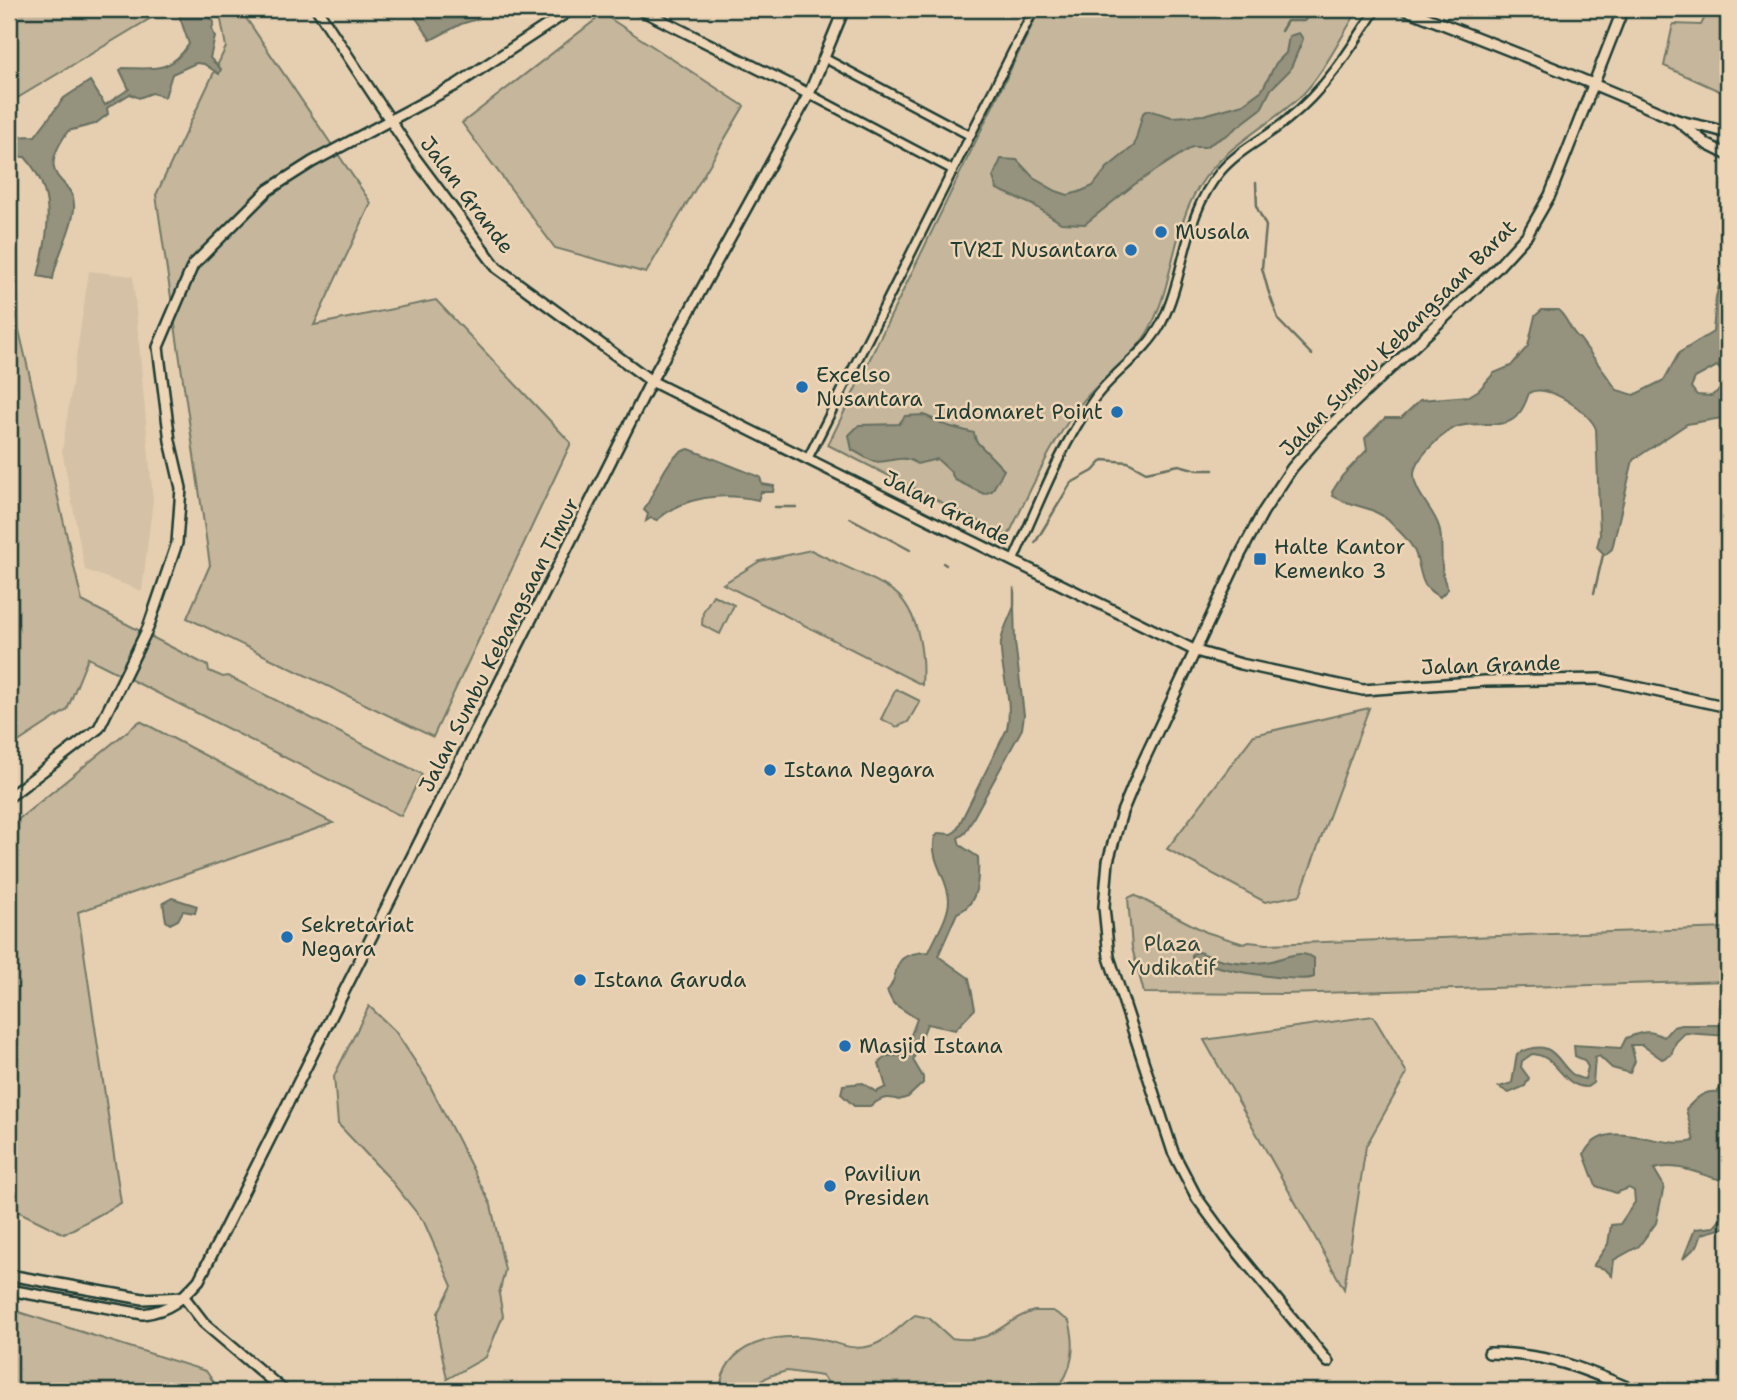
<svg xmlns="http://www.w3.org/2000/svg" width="1737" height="1400" viewBox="0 0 1737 1400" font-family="'Shantell Sans',sans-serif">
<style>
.built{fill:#d5c2a6}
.green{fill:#c5b69c;stroke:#727a68;stroke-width:2}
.water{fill:#95927e;stroke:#667060;stroke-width:2;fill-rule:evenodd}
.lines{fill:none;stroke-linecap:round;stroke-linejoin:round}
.stream{stroke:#667060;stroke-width:2.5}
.minor-casing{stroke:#1f3d34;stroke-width:12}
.tertiary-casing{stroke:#1f3d34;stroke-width:14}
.minor{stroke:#eed5b6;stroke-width:7}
.tertiary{stroke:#eed5b6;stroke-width:9}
.poi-dot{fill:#1f6fb2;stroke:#eed5b6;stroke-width:2.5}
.labels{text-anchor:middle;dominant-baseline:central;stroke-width:5;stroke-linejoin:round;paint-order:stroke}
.street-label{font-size:21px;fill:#1f3d34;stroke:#eed5b6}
.poi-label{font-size:21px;fill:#1f3d34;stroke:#eed5b6;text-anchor:start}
.park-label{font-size:21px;fill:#30493e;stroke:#eed5b6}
</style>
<rect width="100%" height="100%" fill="#e6cfb1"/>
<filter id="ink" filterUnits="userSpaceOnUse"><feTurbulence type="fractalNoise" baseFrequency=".0143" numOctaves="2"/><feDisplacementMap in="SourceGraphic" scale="14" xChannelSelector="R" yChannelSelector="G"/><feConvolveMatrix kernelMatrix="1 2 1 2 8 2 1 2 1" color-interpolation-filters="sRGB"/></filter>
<g filter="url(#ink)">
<polygon class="built" points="89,271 133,276 153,500 142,591 85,570 62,451"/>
<g class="green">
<polygon points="9,9 166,9 9,103"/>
<polygon points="219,9 240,9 371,203 314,325 436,300 571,443 433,737 187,618 210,565 156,195 226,47"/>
<path d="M1040,9H1359C1341,36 1325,71 1303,94C1270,126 1225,145 1200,185C1172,228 1174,282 1151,326C1135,358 1101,377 1080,405C1050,444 1030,492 1008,536L828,445Z"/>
<polygon points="1709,9 1728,9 1728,95 1664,66 1673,24 1701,25"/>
<polygon points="603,14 744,106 646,273 555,248 462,123"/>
<polygon points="16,204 19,330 82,601 208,666 209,671 223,677 228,676 422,774 401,816 88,658 67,710 9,748 9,205"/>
<path d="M811,550C831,561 885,582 899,596C920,618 924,657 922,685L723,584L760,561Z"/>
<polygon points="713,595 734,605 720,634 702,625 703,612"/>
<polygon points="896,689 920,701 908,722 897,727 881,719"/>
<polygon points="1369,708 1300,895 1265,902 1167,849 1254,735"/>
<polygon points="140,721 333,823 78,912 121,1203 64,1234 9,1207 9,827"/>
<polygon points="1134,895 1206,932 1244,944 1249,942 1267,944 1728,928 1728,981 1284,994 1144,993 1132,948 1128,898"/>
<polygon points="369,1006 395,1031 426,1078 491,1205 505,1270 499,1294 503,1316 486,1357 447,1379 438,1335 438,1313 452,1286 424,1222 388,1177 338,1124 334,1076"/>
<polygon points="1373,1016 1407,1073 1366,1146 1344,1289 1204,1040"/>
<polygon points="9,1309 206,1371 220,1391 9,1391"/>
<path d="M1034,1311H1053L1069,1321C1076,1344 1074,1372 1055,1390L906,1391L887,1384L859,1391H844L832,1387L822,1376L787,1371L769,1376L746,1391H720C723,1342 777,1332 819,1339C835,1342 850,1350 866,1347C885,1344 900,1325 915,1315L929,1318L951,1338C997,1345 997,1322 1034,1311Z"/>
</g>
<g class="water">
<path d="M177,9H203L214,22L212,29L215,37L210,58L221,69L219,74L204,64L196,63L172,74L165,97L152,93L139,98L130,94L107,108L108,114L95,124L68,131C31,184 77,175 74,209C72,232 56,255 53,279L38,276C48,232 58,194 25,157H9V137L35,136L64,98L90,81L105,105L129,89L120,70L123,68C153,68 169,74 189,44Z"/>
<polygon points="410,9 472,9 478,19 461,24 431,40"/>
<polygon points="1299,33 1303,39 1290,70 1271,89 1261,109 1227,135 1205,147 1192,147 1135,184 1085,224 1061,223 1035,206 997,189 993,177 1001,159 1017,160 1035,179 1056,191 1068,195 1079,192 1093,186 1107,168 1134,146 1143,113 1148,110 1172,117 1204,115 1243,104 1262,90 1276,63 1286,53 1289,36"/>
<path d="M1728,252V417L1687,424L1633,460L1612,549L1605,555L1597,547L1600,535L1596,429C1590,412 1547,382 1529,393C1515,437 1495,419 1460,426C1447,428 1414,459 1414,474C1414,494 1434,509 1439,527C1445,548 1437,569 1448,589L1440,597C1419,586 1423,577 1416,555C1412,542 1397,529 1388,520C1371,505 1350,507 1333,496L1332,492L1342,476L1367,450L1365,438L1385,418H1401L1420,400L1469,396L1479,390L1494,373L1511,366L1528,346L1535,316L1542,310H1558C1569,319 1569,331 1580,339L1617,390L1634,395L1664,380L1679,353L1713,332L1716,297ZM1717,366L1725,375L1722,388L1711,396L1697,395L1691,387L1695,378Z"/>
<path d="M924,415L948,426L974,433L976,441L1004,470L992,491L984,494L955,480L950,471L937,459L917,464C902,452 888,465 873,461C866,459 859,453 852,450L849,435L859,425L899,424L905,416Z"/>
<path d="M689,449L760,477L762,484L774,486L773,492H761L758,500C722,492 685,496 657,520L651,518L646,521L648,514L644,510C655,493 667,452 689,449Z"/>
<path d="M1014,606L1015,642L1024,715L1022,729L965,833L958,838L960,845L978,857C979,877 979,905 957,913L938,956L969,978L975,1009L955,1030L927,1024L913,1060L923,1077V1083L908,1097L899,1100C886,1096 882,1098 870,1106H854L841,1094L843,1085L863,1083L876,1092L886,1087L879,1063L885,1056H903L917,1019L893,1003L887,991C903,975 885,953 929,952C935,937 949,917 949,900C948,877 929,861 935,837L939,833L951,834L956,831L1007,729C1014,696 999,670 1001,642C1002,631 1010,617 1014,606Z"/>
<polygon points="172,898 197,906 195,913 183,911 178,920 170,924 166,921 163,903"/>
<path d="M1199,952C1219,961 1244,965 1266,962C1283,960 1297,948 1314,958V977C1301,984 1203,968 1192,957V954Z"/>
<path d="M1681,1025H1728V1036L1685,1033L1676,1042L1671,1055L1662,1059L1642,1045H1631L1635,1061L1630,1073L1612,1068L1599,1056L1595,1058L1593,1083L1587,1087C1561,1087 1558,1055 1532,1054L1522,1061L1521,1067L1529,1078L1525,1086L1509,1093L1499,1087L1512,1083L1517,1054C1562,1031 1556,1076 1585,1079L1588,1067L1584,1060L1575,1056L1574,1045L1621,1048L1626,1038C1641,1032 1650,1029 1664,1037L1673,1027Z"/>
<path d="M1728,1079V1114L1722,1125L1728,1137V1181C1703,1178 1681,1161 1654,1169L1664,1186L1656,1223L1639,1246L1614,1260L1612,1276L1605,1269L1593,1266L1608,1244L1611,1225L1620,1224L1635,1202L1634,1191L1629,1188L1616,1193L1596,1186L1584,1154C1605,1113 1660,1151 1694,1141L1686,1109C1695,1100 1703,1090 1717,1092Z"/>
<polygon points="1728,1211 1727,1227 1702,1234 1697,1246 1683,1259 1695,1229 1714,1227"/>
</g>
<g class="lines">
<g class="stream">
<polyline points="1281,31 1287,21 1304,21 1315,9"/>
<polyline points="1256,183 1257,208 1266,226 1262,268 1268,290 1279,321 1312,355"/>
<polyline points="775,507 796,507"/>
<polyline points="850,518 910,550"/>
<polyline points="1035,543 1071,483 1093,471 1103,460 1128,462 1146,472 1179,465 1197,470 1213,470"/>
<polyline points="943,563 946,565"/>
<polyline points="1014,588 1014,606"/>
<polyline points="1594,593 1603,555"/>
</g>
<g class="minor-casing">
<g id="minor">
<polyline points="826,59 969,135"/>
<polyline points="809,94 951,169"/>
<polyline points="808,458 1034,9"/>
<path d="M1013,561C1038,506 1059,449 1094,399C1113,372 1145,354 1161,324C1186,275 1183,216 1220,172C1238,150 1266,138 1287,120C1326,89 1350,50 1376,9"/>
</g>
</g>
<g class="tertiary-casing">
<g id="tertiary">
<polyline points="317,9 415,158 497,268 651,381 956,533 1196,651 1241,664 1363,690 1485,681 1600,679 1728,707"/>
<polyline points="639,9 809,94"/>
<path d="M1404,9C1494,44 1584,79 1672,118C1690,126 1710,125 1728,134"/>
<polyline points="1678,121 1708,145 1728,155"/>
<polyline points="9,797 99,728 148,628 177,543 181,488 170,441 158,347 193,265 268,190 312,162 456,85 572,9"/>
<polyline points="9,1275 143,1299 184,1297"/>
<path d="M9,1290L143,1314C169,1311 182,1299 199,1280L651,381L809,94L844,9"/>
<polyline points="184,1297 204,1323 284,1391"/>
<path d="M1489,1353C1551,1354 1582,1368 1636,1391"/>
<polyline points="1328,1362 1227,1239 1197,1198 1173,1152 1109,957 1104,907 1108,861 1122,812 1142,764 1240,555 1263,512 1292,468 1325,430 1496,269 1527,235 1550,195 1623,9"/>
</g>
</g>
<use href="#minor" class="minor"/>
<use href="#tertiary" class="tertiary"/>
</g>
</g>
<g class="poi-dot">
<circle cx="1161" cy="232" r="7"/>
<circle cx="1131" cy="250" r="7"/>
<circle cx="802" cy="387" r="7"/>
<circle cx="1117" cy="412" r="7"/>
<rect x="1253" y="552" width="14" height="14" rx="3.5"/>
<circle cx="770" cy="770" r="7"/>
<circle cx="287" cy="937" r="7"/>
<circle cx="580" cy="980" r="7"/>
<circle cx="845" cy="1046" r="7"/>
<circle cx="830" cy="1186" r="7"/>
</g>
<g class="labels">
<g class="street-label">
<text transform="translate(467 195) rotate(53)">Jalan Grande</text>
<text transform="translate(1398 338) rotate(-45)">Jalan Sumbu Kebangsaan Barat</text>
<text transform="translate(947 508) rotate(27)">Jalan Grande</text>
<text transform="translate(499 645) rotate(-63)">Jalan Sumbu Kebangsaan Timur</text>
<text transform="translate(1491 665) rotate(-2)">Jalan Grande</text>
</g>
<g class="poi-label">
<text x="1175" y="232">Musala</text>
<text x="1117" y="250" text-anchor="end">TVRI Nusantara</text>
<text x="816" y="375">Excelso<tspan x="816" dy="24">Nusantara</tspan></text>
<text x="1103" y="412" text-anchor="end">Indomaret Point</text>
<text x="1274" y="547">Halte Kantor<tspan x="1274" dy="24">Kemenko 3</tspan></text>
<text x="784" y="770">Istana Negara</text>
<text x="301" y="925">Sekretariat<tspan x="301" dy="24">Negara</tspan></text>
<text x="594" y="980">Istana Garuda</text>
<text x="859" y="1046">Masjid Istana</text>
<text x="844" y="1174">Paviliun<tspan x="844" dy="24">Presiden</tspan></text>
</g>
<g class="park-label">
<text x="1172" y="944">Plaza<tspan x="1172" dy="24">Yudikatif</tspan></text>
</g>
</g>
<rect width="1737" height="1400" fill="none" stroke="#eed5b6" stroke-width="35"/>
<rect x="18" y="18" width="1702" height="1365" fill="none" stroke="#1f3d34" stroke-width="2.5" filter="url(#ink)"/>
</svg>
